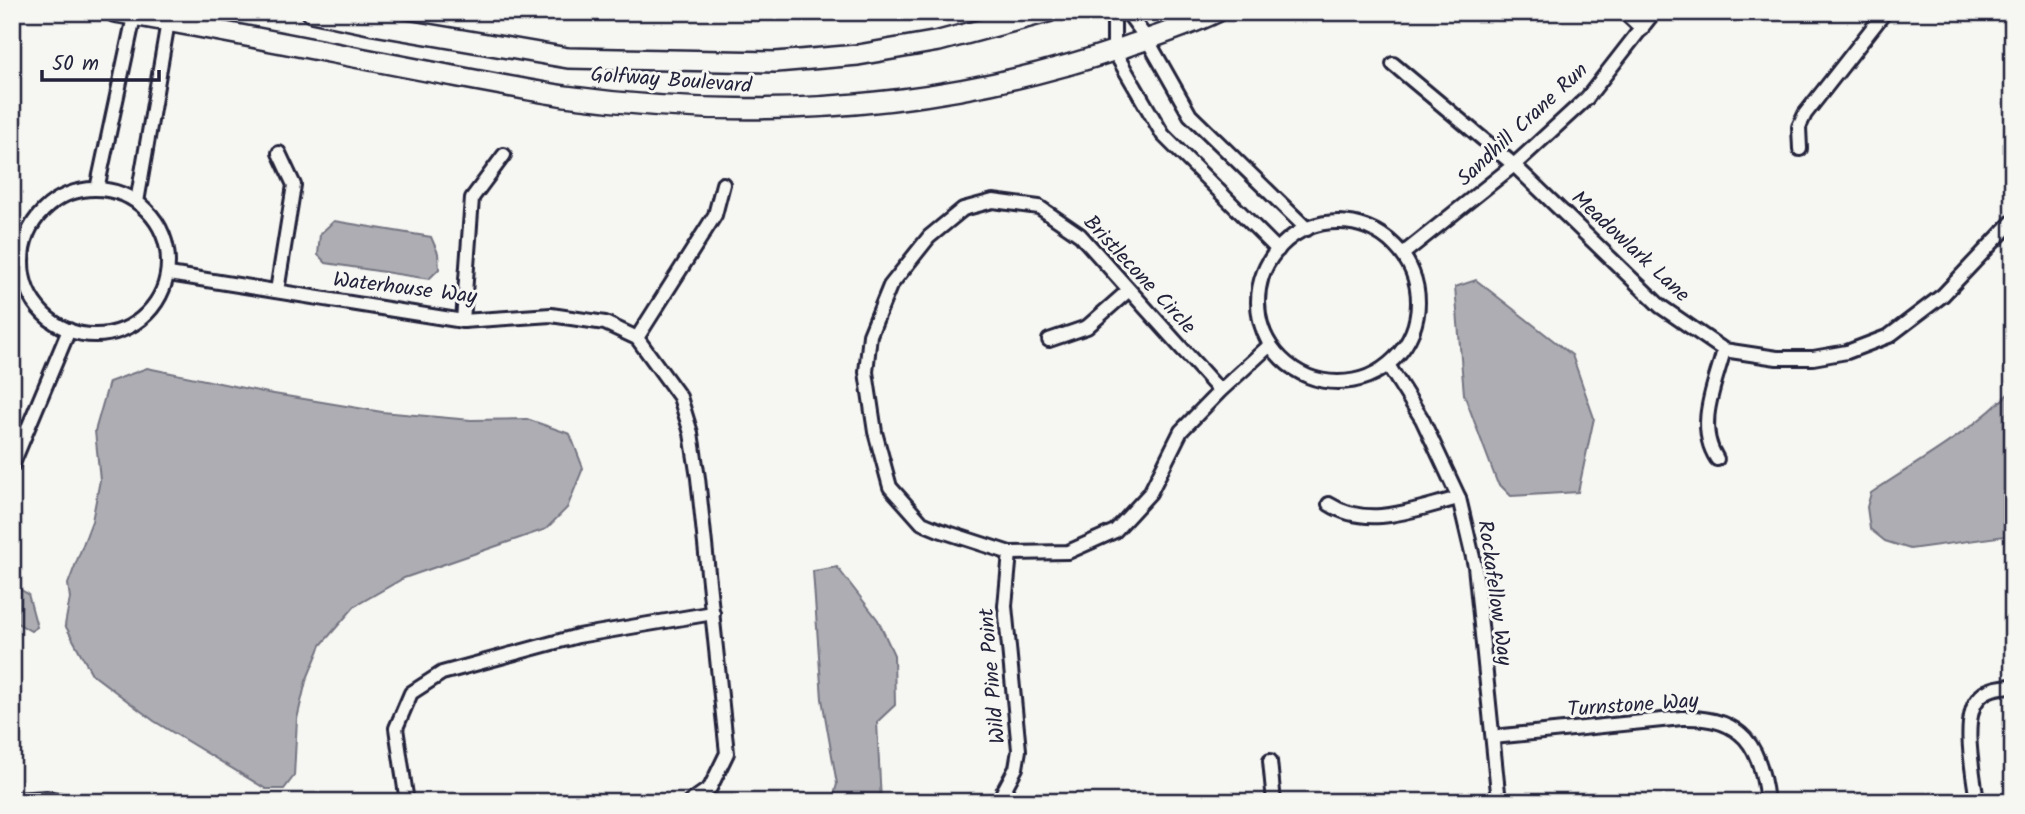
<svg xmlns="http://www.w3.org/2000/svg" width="2025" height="814" viewBox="0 0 2025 814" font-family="Kalam,sans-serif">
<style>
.water{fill:#adadb3;stroke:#757583;stroke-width:2}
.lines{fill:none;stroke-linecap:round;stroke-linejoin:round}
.street-casing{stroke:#22223b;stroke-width:18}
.secondary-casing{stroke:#22223b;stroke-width:24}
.street{stroke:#f6f6f2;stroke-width:12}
.secondary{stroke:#f6f6f2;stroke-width:19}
.labels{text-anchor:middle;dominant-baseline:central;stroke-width:6;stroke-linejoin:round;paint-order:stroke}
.street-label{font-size:21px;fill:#22223b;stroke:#f6f6f2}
</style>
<rect width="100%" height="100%" fill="#f6f6f2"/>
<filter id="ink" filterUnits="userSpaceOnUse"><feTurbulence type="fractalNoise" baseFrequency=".0143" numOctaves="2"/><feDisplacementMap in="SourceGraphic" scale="14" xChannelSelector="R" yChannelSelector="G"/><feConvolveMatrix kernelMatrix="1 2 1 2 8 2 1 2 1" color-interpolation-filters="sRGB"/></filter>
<g filter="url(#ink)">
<g class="water">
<polygon points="334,221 431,237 438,253 439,269 429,279 326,263 318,255 320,234"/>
<polygon points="1476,280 1572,355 1594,418 1578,492 1511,496 1497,482 1464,394 1455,287"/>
<polygon points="147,368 268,393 382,412 471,420 527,419 570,434 583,468 567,508 546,529 404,578 355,606 321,645 306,681 297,719 294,776 284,789 266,789 154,721 92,674 65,625 70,598 68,584 92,521 100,480 95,431 109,382"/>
<path d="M2013,389V535L1910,549L1885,541L1870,529L1867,507L1871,493C1920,460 1972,432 2013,389Z"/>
<polygon points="837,567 878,620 894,655 895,705 877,722 881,802 832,802 837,784 822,699 813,571"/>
<polygon points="12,585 28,594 37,627 31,631 12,620"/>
</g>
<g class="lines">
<g class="street-casing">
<g id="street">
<polyline points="1114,12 1114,51 1163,135 1278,250"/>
<polyline points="1127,12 1147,39 1190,115 1307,229"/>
<polyline points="1624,12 1642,29"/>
<polyline points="1393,64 1514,165 1660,306 1724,350 1777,358 1813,358 1847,352 1889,336 1943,295 2013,221"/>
<polyline points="1800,149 1799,127 1805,114 1885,12"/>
<polyline points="97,189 135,12"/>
<circle cx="95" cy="262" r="73"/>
<polyline points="137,202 169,16"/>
<circle cx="1338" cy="302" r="80"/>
<polyline points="1404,253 1514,165 1587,98 1654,12"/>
<polyline points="169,274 463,321 551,315 605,323 637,338 680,397 691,433 698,478 727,753 710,788 690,802"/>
<polyline points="277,291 294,185 279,153"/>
<polyline points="463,321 472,198 504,155"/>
<polyline points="637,338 715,215 723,184"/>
<polyline points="1049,340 1087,327 1129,290"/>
<polyline points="1388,365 1422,419 1459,498 1475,566 1499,802"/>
<polyline points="1220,391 1080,235 1039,207 993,201 963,209 929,237 890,286 870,335 866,372 875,432 890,487 922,523 939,530 1010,553 1068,552 1115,531 1150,493 1181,431 1220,391 1270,345"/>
<path d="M1717,459C1695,426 1715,385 1724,350"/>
<polyline points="12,466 69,330"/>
<path d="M1329,504C1369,530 1417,508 1459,498"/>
<path d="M1493,737L1682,718C1743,716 1761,746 1767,802"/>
<polyline points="1270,761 1274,802"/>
<polyline points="1003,792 1016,768 1019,750 1005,606 1010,553"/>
<polyline points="14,800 47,798 69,802"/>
<polyline points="407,802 396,728 411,693 442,673 578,636 713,613"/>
<path d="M1977,802C1974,776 1961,720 1978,699C1986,688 2000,687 2013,686"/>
</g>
</g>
<g class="secondary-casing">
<g id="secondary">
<path d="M115,12C226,31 337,54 448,75C487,82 526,90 565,96C755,122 940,110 1122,48C1154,37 1186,27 1217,12"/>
<polyline points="312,12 374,25 568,58 776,62 858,55 939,41 1048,12"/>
</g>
</g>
<use href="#street" class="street"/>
<use href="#secondary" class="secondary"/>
</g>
</g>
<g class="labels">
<g class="street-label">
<text transform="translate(671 81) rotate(4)">Golfway Boulevard</text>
<text transform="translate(1523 125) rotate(-43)">Sandhill Crane Run</text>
<text transform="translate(1630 247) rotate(43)">Meadowlark Lane</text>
<text transform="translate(1139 275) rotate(47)">Bristlecone Circle</text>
<text transform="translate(405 289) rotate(7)">Waterhouse Way</text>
<text transform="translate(1494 593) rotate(82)">Rockafellow Way</text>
<text transform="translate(993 676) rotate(-95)">Wild Pine Point</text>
<text transform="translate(1633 706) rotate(-4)">Turnstone Way</text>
</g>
</g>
<rect width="2025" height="814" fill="none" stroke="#f6f6f2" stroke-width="42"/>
<rect x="21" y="21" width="1983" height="772" fill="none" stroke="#22223b" stroke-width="2.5" filter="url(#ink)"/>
<path d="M42 70v10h117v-10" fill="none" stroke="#22223b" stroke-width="3.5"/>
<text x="52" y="70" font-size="21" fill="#22223b" stroke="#f6f6f2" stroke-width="5" paint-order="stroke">50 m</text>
</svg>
